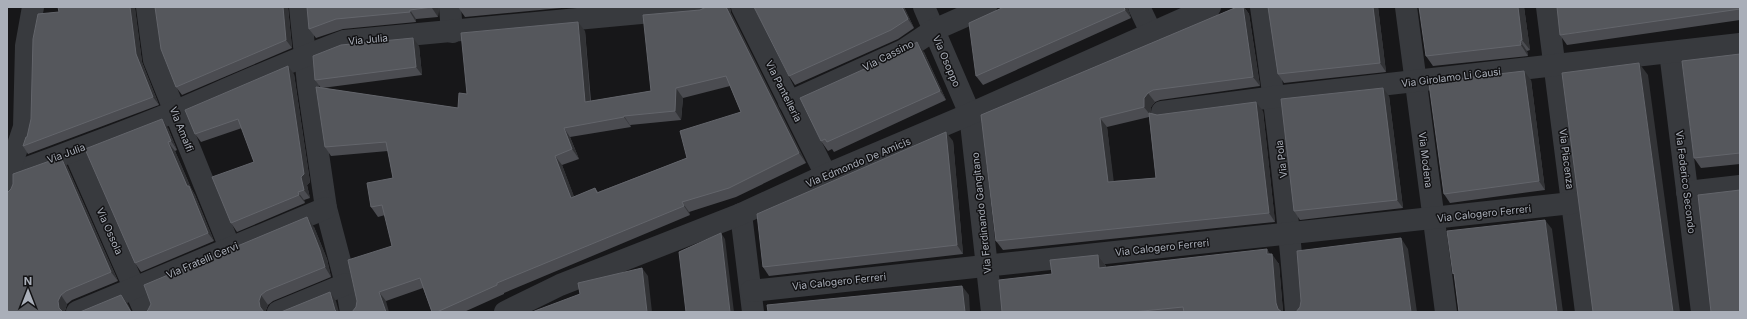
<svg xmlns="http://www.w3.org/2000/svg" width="1747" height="319" viewBox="0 0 1747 319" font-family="Inter,sans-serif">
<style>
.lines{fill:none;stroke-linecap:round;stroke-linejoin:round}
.minor{stroke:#383a3e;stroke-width:22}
.wall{fill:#4b4c51;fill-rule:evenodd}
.shaded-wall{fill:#323336}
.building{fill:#55575c;stroke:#63656b;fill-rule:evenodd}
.labels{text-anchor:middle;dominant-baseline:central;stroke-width:3;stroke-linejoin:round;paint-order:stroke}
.street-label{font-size:10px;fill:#aaafb9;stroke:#121214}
</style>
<rect width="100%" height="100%" fill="#171719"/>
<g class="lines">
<g class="minor">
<polyline points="147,7 154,60 230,248"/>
<polyline points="300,7 308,85 326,208 346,284 351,312"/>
<polyline points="450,7 452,32"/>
<polyline points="742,7 826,175"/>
<polyline points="924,7 970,114 992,312"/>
<polyline points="1139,7 1151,32"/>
<path d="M1261,7C1276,108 1288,210 1296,312"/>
<polyline points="1406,7 1446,312"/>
<polyline points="1547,7 1586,312"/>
<polyline points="1670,52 1702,312"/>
<polyline points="789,102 904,50 934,30 986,7"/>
<polyline points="1162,112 1274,97 1740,44"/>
<polyline points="74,151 145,312"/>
<path d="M8,175C64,154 121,134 176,111C232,87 287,62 344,41L705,7"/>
<polyline points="7,192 8,175 24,127 26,46 33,7"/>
<polyline points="1687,192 1740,186"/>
<polyline points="741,214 753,312"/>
<polyline points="751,291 1572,203"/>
<polyline points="77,312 326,208"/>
<polyline points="278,312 346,284"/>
<polyline points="505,312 560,285 741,214 826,175 970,114 1210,7"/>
</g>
</g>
<g class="wall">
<polygon points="155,7 288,7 292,48 182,95 176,87"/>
<polygon points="307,7 439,7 438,17 416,19 416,22 343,29 316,38 309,29"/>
<polygon points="458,7 572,7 465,17"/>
<path d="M706,7H730L731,13L806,163L736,197L689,212L690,215L504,293V294L464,312H432L423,288L386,301L356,307L392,246L385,215L378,217L371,207L393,178L388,151L331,156L325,147L321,88L315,80L419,46L422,75L322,88L458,108L467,94L585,31L591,101L651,91L700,10ZM730,86L741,112L687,158L598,192L595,188L574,197L562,165L579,159L570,137L631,127L630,125L681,120L683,98Z"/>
<polygon points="904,7 914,28 898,39 795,85 789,76"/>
<polygon points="1004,7 1127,7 1131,18 983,85 976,76"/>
<path d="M1237,7H1244L1249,14L1260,86L1160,100L1155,102L1151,107V113L1157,115L1263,111L1275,222L1003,250L996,241L981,115ZM1149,117L1156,178L1113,181L1107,127Z"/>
<polygon points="1268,7 1378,7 1386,72 1284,83 1278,74"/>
<polygon points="1524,7 1530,50 1527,51 1528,56 1433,66 1426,56"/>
<polygon points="1740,7 1740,20 1567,45 1560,35"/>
<polygon points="135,9 142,62 159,105 28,154 23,146 27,137 59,12"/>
<polygon points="924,52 946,100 834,152 832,149 828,151 821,141"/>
<polygon points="1740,54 1740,164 1701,168 1694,158"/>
<polygon points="294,74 310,182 307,185 310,198 304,200 305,203 237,232 231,223 254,162 242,128 201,142 195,134"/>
<polygon points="1531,80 1545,190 1450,203 1444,194"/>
<polygon points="1389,96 1403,208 1300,220 1294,211"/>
<polygon points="168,128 177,150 175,151 191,188 195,195 214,241 141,272 135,263"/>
<polygon points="953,141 963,254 769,276 763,267"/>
<polygon points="61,157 67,166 118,281 72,300 67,304 65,311 65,312 8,312 7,310 7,193"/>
<polygon points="314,227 327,259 331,277 273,301 268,305 266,310 146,312"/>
<polygon points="1270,254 1279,264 1283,312 1002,312 1098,255 1106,266 1106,268"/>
</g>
<g class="shaded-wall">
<polygon points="130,7 135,7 142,62 159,105 153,97 136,54"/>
<polygon points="283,7 288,7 292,48 286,40"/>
<polygon points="432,7 439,7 438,17 432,8"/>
<polygon points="726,7 730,7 731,13 806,163 799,153"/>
<polygon points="902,7 904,7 914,28 908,19"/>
<polygon points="1124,7 1127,7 1131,18 1125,10"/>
<polygon points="1243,7 1244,7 1249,14 1260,86 1253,77"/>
<polygon points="1373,7 1378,7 1386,72 1380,63"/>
<polygon points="1518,7 1524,7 1530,50 1522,40"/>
<polygon points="410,10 416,19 416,22 410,12"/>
<polygon points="578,22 585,31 591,112 585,102"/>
<polygon points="413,38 419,46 422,75 416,67"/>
<polygon points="1520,41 1527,51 1528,56 1521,45"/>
<polygon points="917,42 924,52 946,100 940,91"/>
<polygon points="1639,63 1648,75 1680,312 1673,312"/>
<polygon points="288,66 294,74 310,182 307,185 310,198 304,190 301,177"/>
<polygon points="1524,71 1531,80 1545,190 1539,181"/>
<polygon points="676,88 683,98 681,120 675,111"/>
<polygon points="1383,88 1389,96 1403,208 1397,200"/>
<polygon points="1148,93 1155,102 1151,107 1151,116 1144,107 1144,98"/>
<polygon points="1256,102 1263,111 1275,222 1269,213"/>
<polygon points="624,116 630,125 631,127 624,117"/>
<polygon points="1100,118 1107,127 1115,191 1108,182"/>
<polygon points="162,119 168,128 177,150 171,141"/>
<polygon points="564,128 570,137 579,159 572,149"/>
<polygon points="946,132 953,141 963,254 957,245"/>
<polygon points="168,142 175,151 191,188 195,195 214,241 208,233"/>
<polygon points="555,156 562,165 578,207 571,198"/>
<polygon points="61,157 67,166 118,281 111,272"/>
<polygon points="298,192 304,200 305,203 299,195"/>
<polygon points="682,202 689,212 690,215 684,206"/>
<polygon points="307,217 314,227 327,259 331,277 325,267"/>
<polygon points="1545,220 1552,229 1563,312 1557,312"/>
<polygon points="721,233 725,239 734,312 730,312"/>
<polygon points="1401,238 1408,249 1417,312 1411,312"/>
<polygon points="1267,249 1272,257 1272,254 1279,264 1283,312 1281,312 1278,309 1276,303"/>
<polygon points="1098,255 1106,266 1107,279 1099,268"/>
<polygon points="642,268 648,276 652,312 647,312"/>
<polygon points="962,286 969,295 970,312 965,312"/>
<polygon points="330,292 336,301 339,312 336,312 335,310"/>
<polygon points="379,292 386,301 389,312 386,312"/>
<polygon points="61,295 67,304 65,311 65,312 62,312 59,308 58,301"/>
<polygon points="121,295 128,304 132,312 131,312"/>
<polygon points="261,295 268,305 266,310 266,312 263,312 260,307 259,301"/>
</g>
<g class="building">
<polygon points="58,7 130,7 136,54 153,97 23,146 26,137 27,137 31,119 33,39 38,14 59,12"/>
<polygon points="155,7 283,7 286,40 176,87 161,49"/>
<polygon points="307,7 432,7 410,10 410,12 336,19 309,29"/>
<path d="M706,7H726L799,153L729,188L682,202L684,206L497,283V285L437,312H432L420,278L379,292L386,312H352L356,307L357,301L348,260L392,246L382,205L371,207L367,183L393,178L386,142L325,147L316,87L458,108L459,93L467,94L461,33L578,22L585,102L651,91L643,15L700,10ZM726,76L741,112L680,131L687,158L597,193L595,188L571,198L555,156L572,149L564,128L624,117V116L675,111L676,88Z"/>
<polygon points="754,7 902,7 908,19 891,30 789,76"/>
<polygon points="1004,7 1124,7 1125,10 976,76 969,23"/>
<polygon points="1237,7 1243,7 1253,77 1153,90 1148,93 1144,98 1144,107 1100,118 1108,182 1156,178 1149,113 1157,115 1256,102 1269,213 996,241 981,115"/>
<polygon points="1268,7 1373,7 1380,63 1278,74"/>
<polygon points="1419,7 1518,7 1522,40 1520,41 1521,45 1426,56"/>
<polygon points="1557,7 1740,7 1740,9 1560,35"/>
<polygon points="413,38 416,67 315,80 313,56 341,45"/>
<polygon points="917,42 940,91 827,142 825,139 821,141 800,98 902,52"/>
<polygon points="1740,54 1740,153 1694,158 1682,61"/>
<polygon points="1639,63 1673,312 1593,312 1562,73"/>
<polygon points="288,66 304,174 301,177 304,190 298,192 299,195 231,223 212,177 254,162 238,119 195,134 185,110"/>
<polygon points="1524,71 1539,181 1444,194 1429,84 1430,82"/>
<polygon points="1383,88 1397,200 1294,211 1281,99"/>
<polygon points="162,119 171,141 168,142 187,186 189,186 208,233 135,263 85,149"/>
<polygon points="946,132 957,245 763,267 757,214"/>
<polygon points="61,157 111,272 66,291 61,295 58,301 59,308 63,312 10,312 7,309 7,193 11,189 13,184 13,174"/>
<polygon points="1740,190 1740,312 1711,312 1698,195"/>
<polygon points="307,217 320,250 325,267 266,291 261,295 259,301 260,307 264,312 146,312 148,310 151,304 144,285"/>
<polygon points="1545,220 1557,312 1459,312 1454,273 1453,274 1447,231"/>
<polygon points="721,233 730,312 686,312 679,252"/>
<polygon points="1401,238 1411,312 1296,312 1300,307 1301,301 1297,251"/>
<polygon points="1267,249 1267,254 1272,254 1276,303 1278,309 1282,312 1184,312 1183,307 1133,312 1002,312 999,280 1052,274 1050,260 1098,255 1099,268"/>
<polygon points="642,268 647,312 532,312 580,294 578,283"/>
<polygon points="962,286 965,312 768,312 767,305"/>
<polygon points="330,292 335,310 337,312 281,312"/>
<polygon points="121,295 131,312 80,312"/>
</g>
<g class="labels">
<g class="street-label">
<text transform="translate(368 39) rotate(-5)">Via Julia</text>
<text transform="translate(888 55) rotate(-27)">Via Cassino</text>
<text transform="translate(947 61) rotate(67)">Via Osoppo</text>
<text transform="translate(1451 77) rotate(-7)">Via Girolamo Li Causi</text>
<text transform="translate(784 91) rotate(63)">Via Pantelleria</text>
<text transform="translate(182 129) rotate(68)">Via Amalfi</text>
<text transform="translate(66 153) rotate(-20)">Via Julia</text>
<text transform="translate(1281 159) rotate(-97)">Via Pola</text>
<text transform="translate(1567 159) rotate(83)">Via Piacenza</text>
<text transform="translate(1426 160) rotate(83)">Via Modena</text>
<text transform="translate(858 162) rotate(-23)">Via Edmondo De Amicis</text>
<text transform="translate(1686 182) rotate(83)">Via Federico Secondo</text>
<text transform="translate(981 213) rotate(-96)">Via Ferdinando Gangitano</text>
<text transform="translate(1484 213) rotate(-6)">Via Calogero Ferreri</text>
<text transform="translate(110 231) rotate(66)">Via Ossola</text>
<text transform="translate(1162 247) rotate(-6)">Via Calogero Ferreri</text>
<text transform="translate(202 260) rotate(-23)">Via Fratelli Cervi</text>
<text transform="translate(839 281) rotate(-6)">Via Calogero Ferreri</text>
</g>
</g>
<rect width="1747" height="319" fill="none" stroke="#aaafb9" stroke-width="16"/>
<g transform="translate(28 291)" stroke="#121214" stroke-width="3" paint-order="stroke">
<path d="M0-3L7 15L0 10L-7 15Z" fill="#aaafb9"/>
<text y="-6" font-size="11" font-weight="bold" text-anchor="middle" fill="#aaafb9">N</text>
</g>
</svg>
